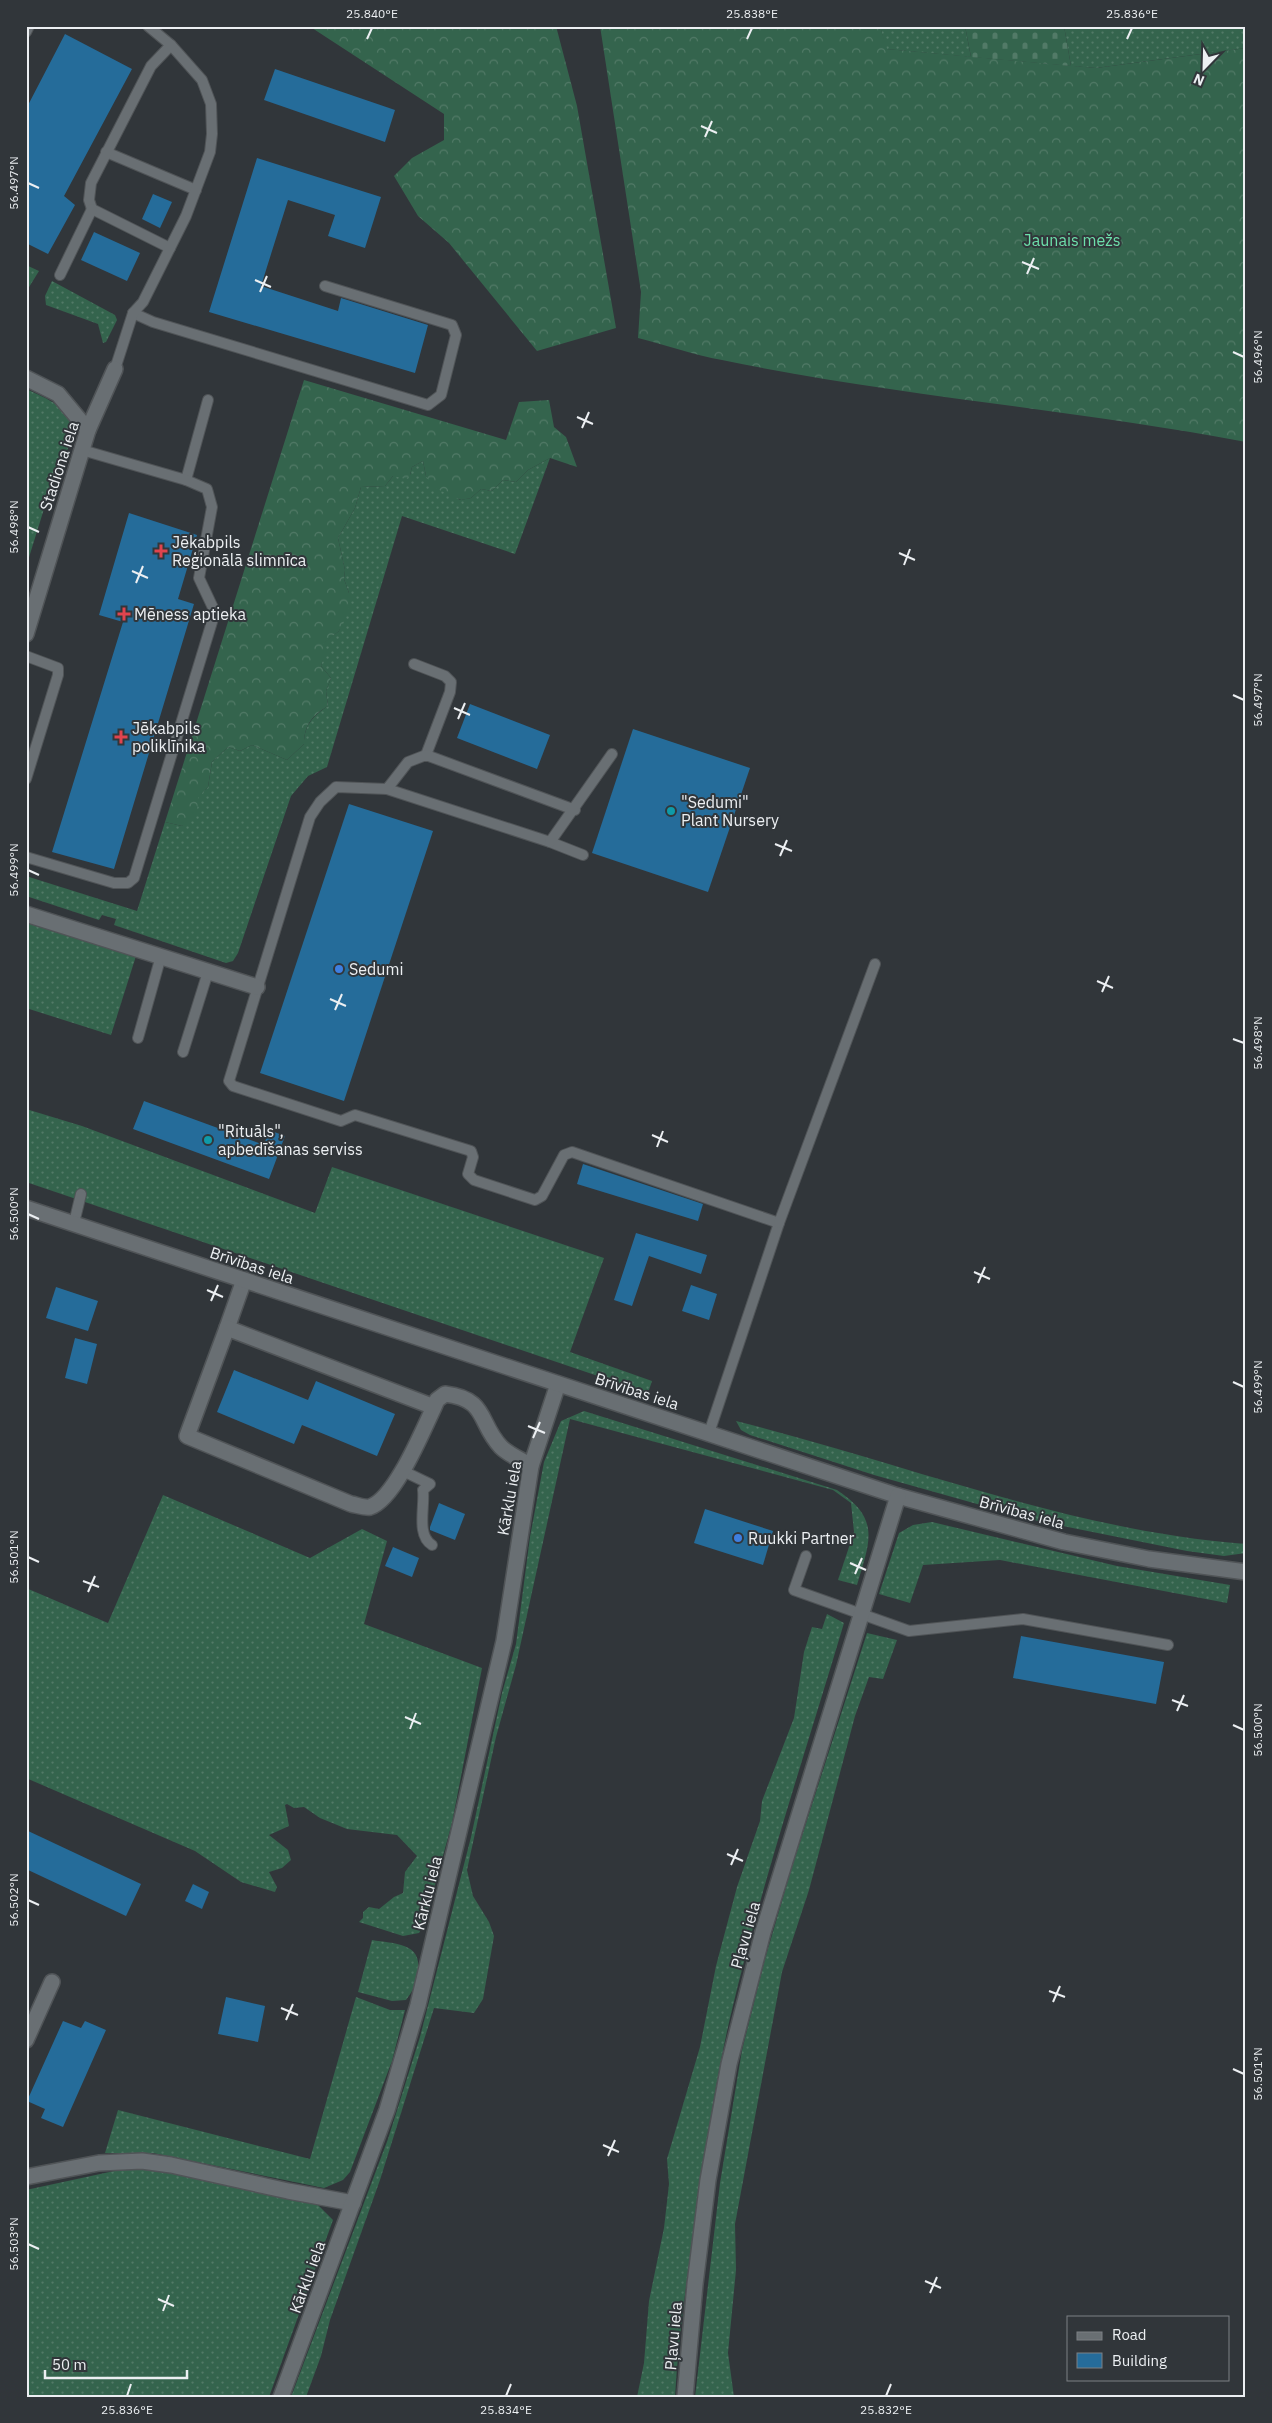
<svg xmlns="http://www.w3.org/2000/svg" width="1272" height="2423" viewBox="0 0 1272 2423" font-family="'IBM Plex Sans',sans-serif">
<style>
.grass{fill:url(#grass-dots)}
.forest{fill:url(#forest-crowns)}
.cemetery{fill:url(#cemetery-stones)}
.building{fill:#256c9a}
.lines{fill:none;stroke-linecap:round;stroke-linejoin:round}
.lane-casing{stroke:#505457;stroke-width:12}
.street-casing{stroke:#505457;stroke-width:18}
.secondary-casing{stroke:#505457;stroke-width:18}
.lane{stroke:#696f73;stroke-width:10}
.street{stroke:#696f73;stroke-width:15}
.secondary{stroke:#696f73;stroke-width:15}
.ticks{fill:none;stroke:#eceff2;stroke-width:2}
.health-dot{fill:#e0444e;stroke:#31363a;stroke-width:2}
.culture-dot{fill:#0f9aa8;stroke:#31363a;stroke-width:2}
.shop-dot{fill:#3f7fe0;stroke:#31363a;stroke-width:2}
.labels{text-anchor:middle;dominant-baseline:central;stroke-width:4;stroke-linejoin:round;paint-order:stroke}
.park-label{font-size:16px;fill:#6de0ab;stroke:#31363a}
.street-label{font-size:16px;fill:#eceff2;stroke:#31363a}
.poi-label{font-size:16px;fill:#eceff2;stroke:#31363a;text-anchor:start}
.neatline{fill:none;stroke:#eceff2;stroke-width:2}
.ticks-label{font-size:12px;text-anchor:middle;fill:#eceff2}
</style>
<defs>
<pattern id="grass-dots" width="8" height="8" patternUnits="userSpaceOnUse" patternTransform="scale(1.25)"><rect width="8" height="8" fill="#34644d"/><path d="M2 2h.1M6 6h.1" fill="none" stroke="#527a67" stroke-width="1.8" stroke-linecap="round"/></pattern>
<pattern id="forest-crowns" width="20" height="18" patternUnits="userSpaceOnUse" patternTransform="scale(1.25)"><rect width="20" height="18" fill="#34644d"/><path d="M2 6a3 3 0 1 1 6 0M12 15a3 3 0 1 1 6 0" fill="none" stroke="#527a67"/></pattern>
<pattern id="cemetery-stones" width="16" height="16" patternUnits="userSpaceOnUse" patternTransform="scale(1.25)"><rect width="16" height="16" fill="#34644d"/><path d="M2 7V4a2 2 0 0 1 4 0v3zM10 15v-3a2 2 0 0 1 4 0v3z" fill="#527a67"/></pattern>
</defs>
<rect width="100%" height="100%" fill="#31363a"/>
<g class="grass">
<polygon points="880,26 965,26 971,57 886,49"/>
<polygon points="1064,26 1246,26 1246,48 1096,68 1071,66"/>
<polygon points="26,265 39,271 26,292"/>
<polygon points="52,281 115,315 117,320 106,342 103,343 98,324 46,305 45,296"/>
<path d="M26,389C48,399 69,407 75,432L48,496L26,567Z"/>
<path d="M550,458L515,554L402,516L327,767L308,776L291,796L238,953L233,961L226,963L114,925L116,919L102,915L99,920L26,896V876L137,911L165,822L182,826L198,797L208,787L212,762L228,747L240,751L252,745L287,760L304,744C304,725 313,716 328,706L326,691L331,678L321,666L324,654L322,644L339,631L349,593L344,579L345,570L338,538L355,508L361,487L385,486L393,476L410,475L412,467L423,461L426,476L460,500L471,498L481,489L492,491L503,480L516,482L528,470Z"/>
<polygon points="26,919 136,956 111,1035 26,1008"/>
<polygon points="26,1109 82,1126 315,1213 332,1167 604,1258 570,1352 652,1381 648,1393 26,1182"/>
<path d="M584,1411L837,1490C881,1519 870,1541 857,1585L838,1580L854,1532L851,1503L833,1490L570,1419L516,1665L496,1737L467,1870L473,1896L489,1922L494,1936L483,1999L474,2013L434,2008L380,2180L330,2320L321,2356L306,2397H291L388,2139L420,2037L471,1837L502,1693L516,1644L530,1537L544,1462L561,1421Z"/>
<path d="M736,1421C904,1463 1072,1531 1246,1544V1553L1224,1556L1187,1551L1038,1521L874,1475L750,1435L741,1430Z"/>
<polygon points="163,1495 310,1558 362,1529 387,1541 364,1624 482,1668 452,1823 424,1925 419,1933 403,1936 359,1922 363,1918 363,1912 369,1907 379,1909 394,1897 403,1893 405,1872 417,1856 397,1835 347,1829 320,1818 304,1807 294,1808 287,1804 285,1805 289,1826 269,1835 288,1850 291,1860 282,1868 269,1872 277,1887 275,1892 241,1882 195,1851 26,1778 26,1588 108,1623"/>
<polygon points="932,1522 1117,1566 1230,1585 1227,1603 1000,1560 923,1565 910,1603 879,1594 899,1533 913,1525"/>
<path d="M827,1614L844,1623C805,1754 761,1885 730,2018C714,2088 704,2159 694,2230C686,2286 678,2341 675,2397H637L644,2363L649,2301L664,2228L669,2184L667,2159L700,2047L716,1966L737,1887L760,1821L762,1801L794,1718L804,1652L812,1627L822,1629Z"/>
<polygon points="867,1633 897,1640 883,1679 869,1677 855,1716 809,1890 782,1972 735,2224 736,2270 728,2353 734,2397 695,2397 720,2183 742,2050 765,1959 791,1870"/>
<path d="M372,1940C394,1944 422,1942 418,1971C417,1982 413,1991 406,2000L392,2001L358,1992Z"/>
<polygon points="356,1997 390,2010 405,2010 392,2061 350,2172 343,2180 324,2188 153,2153 105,2153 118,2110 310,2159"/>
<polygon points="128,2168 169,2172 318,2205 333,2220 269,2397 26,2397 26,2190"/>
</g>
<g class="forest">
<polygon points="309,26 556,26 577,106 616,328 537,351 449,243 418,216 394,176 412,158 444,140 444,114"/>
<path d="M600,26H880L887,49L1096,68L1246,48V442C1072,409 895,396 722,360C694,355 666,345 638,338L641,292Z"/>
<path d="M304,380L506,440L519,402L549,400L554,427L566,437L577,467L550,458L528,470L516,482L503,480L492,491L481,489L471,498L461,500L433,487L426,476L423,461L412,467L410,475L406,479L393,476L385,486L361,487L355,508L338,538L345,570L344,579L349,593V608L339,631L323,644L325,654L321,666L331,678L326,691L328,706C313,715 304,725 304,744L287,760L252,745L240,751L228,747L212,762L208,787L198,798L197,812L182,826L165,822Z"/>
</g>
<polygon class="cemetery" points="965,26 1064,26 1071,66 971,57"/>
<g class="building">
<polygon points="65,34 132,69 64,196 75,205 48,254 26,243 26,109"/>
<polygon points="275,69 395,110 385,142 264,100"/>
<polygon points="257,158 381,197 365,248 328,236 335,215 288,200 261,286 338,311 341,298 428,325 415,373 209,312"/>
<polygon points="153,194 172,202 160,228 142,219"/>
<polygon points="94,232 140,253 127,281 81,260"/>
<polygon points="129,513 197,535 178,599 194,604 114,869 52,852 123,622 99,615"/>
<polygon points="470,704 550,735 537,769 457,738"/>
<polygon points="633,729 750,768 708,892 592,853"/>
<polygon points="349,804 433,831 344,1101 260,1073"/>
<polygon points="144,1101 264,1145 269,1130 285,1136 269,1179 133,1129"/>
<polygon points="583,1164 703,1204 698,1221 577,1184"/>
<polygon points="636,1233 707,1255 701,1274 649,1256 632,1306 614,1300"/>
<polygon points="691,1285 717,1294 709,1320 682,1311"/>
<polygon points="56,1287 98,1301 88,1331 46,1318"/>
<polygon points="75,1338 97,1344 87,1384 65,1378"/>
<polygon points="234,1370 308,1400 316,1381 395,1414 377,1456 302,1425 294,1444 217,1412"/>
<polygon points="439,1503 465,1514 455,1540 430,1530 430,1527"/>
<polygon points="705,1509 773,1531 763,1565 694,1543"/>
<polygon points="393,1547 419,1558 412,1577 385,1566"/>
<polygon points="1021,1636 1164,1662 1156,1704 1013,1678"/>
<polygon points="26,1830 141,1884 126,1916 26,1869"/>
<polygon points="193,1884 209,1892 202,1909 185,1901"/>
<polygon points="226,1997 265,2006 258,2042 218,2034"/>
<polygon points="63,2021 81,2028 85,2021 106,2030 63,2127 41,2118 45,2109 27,2101"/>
</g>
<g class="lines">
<g class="lane-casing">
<g id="lane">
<polyline points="26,32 29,26"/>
<polyline points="106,152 196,190"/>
<polyline points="170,248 92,209 89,200 91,183 151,66 171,45"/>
<polyline points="60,275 92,209"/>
<polyline points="133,313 153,322 428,405 441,395 456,335 452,325 325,286"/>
<polyline points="115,369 133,313 143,302 186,216 210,152 212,134 211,104 202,80 171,45 148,26"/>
<polyline points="186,480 208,400"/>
<polyline points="26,656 58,668 58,675 26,779"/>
<polyline points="414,664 445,676 451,682 450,692 426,755"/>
<polyline points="387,789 550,842 583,855"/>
<polyline points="575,810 426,755 408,762 387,789 336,787 320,802 310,817 229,1081 233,1086 341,1121 355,1115 471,1151 473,1157 468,1174 474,1180 535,1200 542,1196 564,1155 572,1152 779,1223 709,1433"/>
<polyline points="550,842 612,754"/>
<polyline points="26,857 114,883 128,883 134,878 215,612 199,578 212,507 207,489 186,480 82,450"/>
<polyline points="138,1038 161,956"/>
<polyline points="183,1052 208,972"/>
<polyline points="74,1223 81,1194"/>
<polyline points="779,1223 875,964"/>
<path d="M403,1471L430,1484L423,1490C425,1507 416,1535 432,1545"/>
<polyline points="806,1556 794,1590 909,1631 1023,1619 1168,1645"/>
</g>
</g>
<g class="street-casing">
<g id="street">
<polyline points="88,430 115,369"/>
<polyline points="26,914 257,987"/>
<polyline points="227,1328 244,1280"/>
<path d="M434,1407L227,1328L187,1436L351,1504C357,1505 364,1508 370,1507C395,1499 423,1430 434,1407L437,1400L445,1394C488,1399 478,1423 501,1447C509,1455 522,1460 531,1466"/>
<polyline points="26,2040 52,1982"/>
<polyline points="26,2177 99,2163 142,2161 171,2165 288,2191 353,2203"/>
<polyline points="281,2397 387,2110 418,2005 504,1641 531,1466 558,1384"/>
</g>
</g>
<g class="secondary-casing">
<g id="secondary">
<polyline points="26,378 58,394 88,430 26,634"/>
<polyline points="26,1208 898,1496 1064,1542 1149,1559 1246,1572"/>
<polyline points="685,2397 695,2284 708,2180 729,2064 763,1932 898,1496"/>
</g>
</g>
<use href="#lane" class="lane"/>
<use href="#street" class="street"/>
<use href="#secondary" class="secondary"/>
</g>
<path class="ticks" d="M367,39L372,28M747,39L752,28M1127,39L1132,28M701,126L717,133M705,137L712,121M28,183L39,188M1022,262L1039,269M1027,274L1034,258M255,280L271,287M260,292L267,276M1233,352L1244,357M577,417L593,424M582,428L589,412M28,527L39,532M899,553L915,560M904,565L910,549M132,571L148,578M136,583L143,566M1233,695L1244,700M454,708L470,715M458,719L465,703M775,844L792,851M780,856L787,840M28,870L39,875M1097,981L1113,988M1102,992L1109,976M330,999L346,1006M335,1010L342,994M1233,1039L1244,1043M652,1135L668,1142M657,1147L663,1131M28,1214L39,1219M974,1272L990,1279M978,1283L985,1267M207,1290L223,1297M211,1301L218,1285M1233,1382L1244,1387M528,1426L545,1433M533,1438L540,1422M28,1557L39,1562M850,1563L866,1570M855,1574L862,1558M83,1581L99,1587M88,1592L95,1576M1172,1700L1188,1706M1177,1711L1184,1695M405,1717L421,1724M1233,1725L1244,1730M410,1729L416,1713M727,1854L743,1861M731,1865L738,1849M28,1900L39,1905M1049,1991L1065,1997M1053,2002L1060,1986M281,2008L298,2015M286,2020L293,2004M1233,2069L1244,2074M603,2145L619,2152M608,2156L615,2140M28,2244L39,2249M925,2281L941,2288M930,2293L937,2277M158,2299L174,2306M163,2311L169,2295M127,2396L131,2384M506,2396L511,2384M886,2396L891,2384"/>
<g class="health-dot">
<path d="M158.5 543.5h5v5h5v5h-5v5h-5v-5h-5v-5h5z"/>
<path d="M121.5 606.5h5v5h5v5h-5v5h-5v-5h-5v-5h5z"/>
<path d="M118.5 729.5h5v5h5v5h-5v5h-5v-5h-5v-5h5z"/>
</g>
<g class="culture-dot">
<circle cx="671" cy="811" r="5"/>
<circle cx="208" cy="1140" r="5"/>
</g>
<g class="shop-dot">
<circle cx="339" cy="969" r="5"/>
<circle cx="738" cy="1538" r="5"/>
</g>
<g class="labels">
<g class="park-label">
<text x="1072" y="240">Jaunais mežs</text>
</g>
<g class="street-label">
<text transform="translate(59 466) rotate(-72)">Stadiona iela</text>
<text transform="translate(252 1265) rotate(18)">Brīvības iela</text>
<text transform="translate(637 1391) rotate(18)">Brīvības iela</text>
<text transform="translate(509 1498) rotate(-80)">Kārklu iela</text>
<text transform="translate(1022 1512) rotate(15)">Brīvības iela</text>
<text transform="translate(427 1893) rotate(-76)">Kārklu iela</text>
<text transform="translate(745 1935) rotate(-74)">Pļavu iela</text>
<text transform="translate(307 2277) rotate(-70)">Kārklu iela</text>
<text transform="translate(673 2336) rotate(-85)">Pļavu iela</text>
</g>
<g class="poi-label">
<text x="172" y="542">Jēkabpils<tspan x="172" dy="18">Reģionālā slimnīca</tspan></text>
<text x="134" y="614">Mēness aptieka</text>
<text x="132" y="728">Jēkabpils<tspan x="132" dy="18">poliklīnika</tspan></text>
<text x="681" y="802">"Sedumi"<tspan x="681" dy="18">Plant Nursery</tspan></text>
<text x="349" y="969">Sedumi</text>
<text x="218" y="1131">"Rituāls",<tspan x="218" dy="18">apbedīšanas serviss</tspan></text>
<text x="748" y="1538">Ruukki Partner</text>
</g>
</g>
<rect width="1272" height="2423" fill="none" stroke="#31363a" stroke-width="55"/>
<rect x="1067" y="2316" width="162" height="65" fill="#31363a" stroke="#7c8084"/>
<rect x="1077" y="2332" width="25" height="8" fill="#696f73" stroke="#7c8084"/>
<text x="1112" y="2340" font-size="15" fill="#eceff2">Road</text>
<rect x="1077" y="2353" width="25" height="15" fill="#256c9a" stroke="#7c8084"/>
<text x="1112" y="2366" font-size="15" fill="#eceff2">Building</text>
<g transform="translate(1204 68) rotate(203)" stroke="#31363a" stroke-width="4" paint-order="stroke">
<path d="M0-4L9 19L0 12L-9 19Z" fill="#eceff2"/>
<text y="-8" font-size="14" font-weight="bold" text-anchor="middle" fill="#eceff2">N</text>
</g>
<path d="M45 2370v8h142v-8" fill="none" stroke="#eceff2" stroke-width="2.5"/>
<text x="52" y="2370" font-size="15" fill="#eceff2" stroke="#31363a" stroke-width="4" paint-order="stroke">50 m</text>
<rect x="28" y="28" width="1216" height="2368" class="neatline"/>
<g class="ticks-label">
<text x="372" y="18">25.840°E</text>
<text x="752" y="18">25.838°E</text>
<text x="1132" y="18">25.836°E</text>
<text transform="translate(14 183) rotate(-90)" y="4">56.497°N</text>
<text transform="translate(1258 357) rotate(-90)" y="4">56.496°N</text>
<text transform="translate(14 527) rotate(-90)" y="4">56.498°N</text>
<text transform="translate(1258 700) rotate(-90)" y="4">56.497°N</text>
<text transform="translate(14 870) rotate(-90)" y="4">56.499°N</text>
<text transform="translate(1258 1043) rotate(-90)" y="4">56.498°N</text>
<text transform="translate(14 1214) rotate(-90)" y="4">56.500°N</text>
<text transform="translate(1258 1387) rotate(-90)" y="4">56.499°N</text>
<text transform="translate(14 1557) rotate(-90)" y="4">56.501°N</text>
<text transform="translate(1258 1730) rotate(-90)" y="4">56.500°N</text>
<text transform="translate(14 1900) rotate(-90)" y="4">56.502°N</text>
<text transform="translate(1258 2074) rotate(-90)" y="4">56.501°N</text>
<text transform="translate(14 2244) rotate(-90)" y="4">56.503°N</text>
<text x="127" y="2414">25.836°E</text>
<text x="506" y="2414">25.834°E</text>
<text x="886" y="2414">25.832°E</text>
</g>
</svg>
